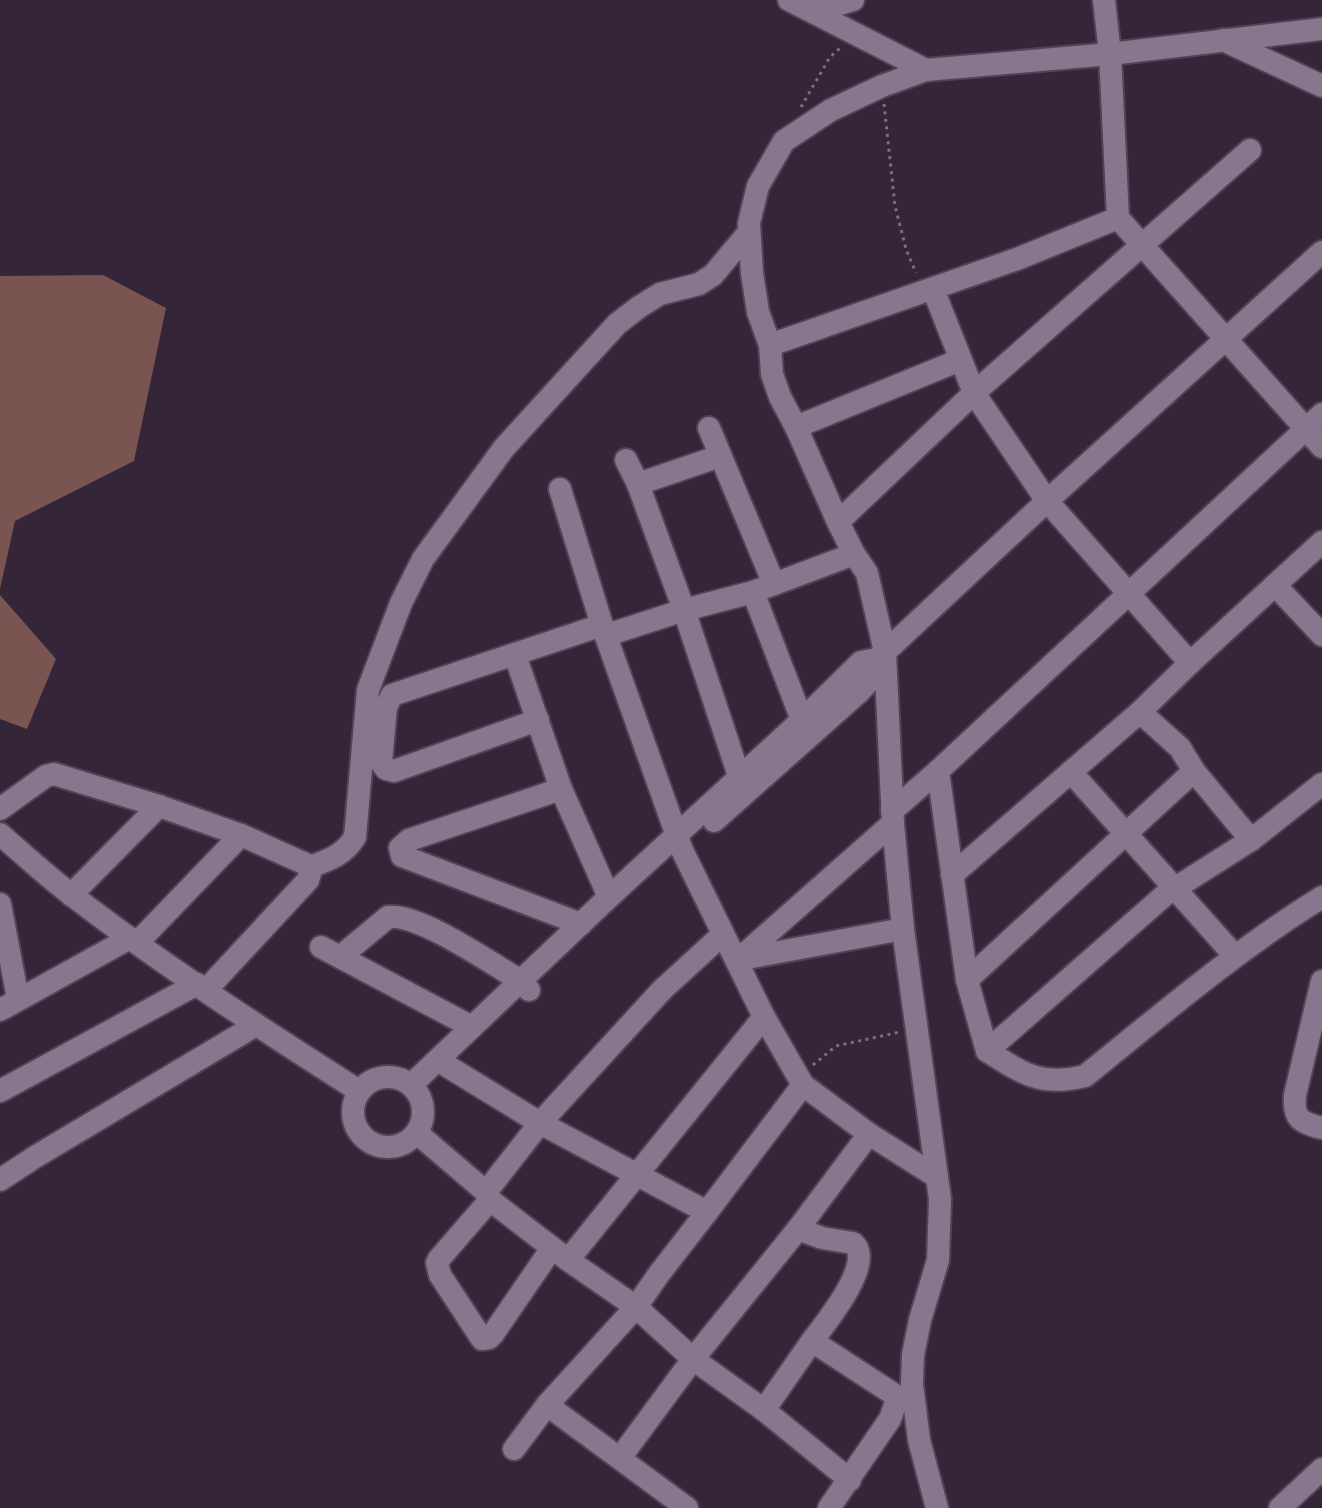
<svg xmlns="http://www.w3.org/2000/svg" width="1322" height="1508" viewBox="0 0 1322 1508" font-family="'IBM Plex Sans',sans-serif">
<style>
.forest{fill:#795451}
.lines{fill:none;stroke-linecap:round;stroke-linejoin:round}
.minor-casing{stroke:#504354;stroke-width:26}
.path{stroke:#7c6e80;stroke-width:3;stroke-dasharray:3 4.5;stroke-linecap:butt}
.minor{stroke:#88768e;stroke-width:22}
</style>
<rect width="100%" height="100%" fill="#342539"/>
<g class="forest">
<polygon points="103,275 166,308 134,461 15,521 0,589 0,276"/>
<polygon points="0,595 56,659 27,729 0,719"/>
</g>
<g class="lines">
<g class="minor-casing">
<g id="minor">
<polyline points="789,0 926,70"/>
<polyline points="1104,0 1110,54 1118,218 1322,447"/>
<polyline points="814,12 853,0"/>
<polyline points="1223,40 1322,86"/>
<polyline points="933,289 974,393 1047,501 1190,663"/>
<polyline points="770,345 1017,259 1118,218"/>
<polyline points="796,427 960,360"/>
<polyline points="709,428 774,584"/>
<polyline points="626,460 638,484 684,610 739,776"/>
<polyline points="638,484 720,456"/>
<polyline points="560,489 602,625 682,850 764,1017 803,1085 869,1134 937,1177"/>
<polyline points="838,522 974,393 1250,150"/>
<polyline points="1275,585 1322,635"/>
<polyline points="753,592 802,720"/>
<polyline points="607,635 684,610 753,592 854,554"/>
<polyline points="515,655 561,789"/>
<polyline points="538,720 394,771 386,769 381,762 386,707 392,695 602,625"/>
<path d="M938,771L967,980L987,1051C1024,1074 1041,1087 1085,1076C1162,1014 1238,949 1322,897"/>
<polyline points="1194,771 1251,840"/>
<polyline points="1071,772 1235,956"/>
<polyline points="0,809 46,776 54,774 159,806 241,835 308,865 311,870 308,880 206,990"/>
<polyline points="892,811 938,771 1322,414"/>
<polyline points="714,821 859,692 873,677 877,659"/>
<path d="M0,834C24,855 48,877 73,896C164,966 262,1029 359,1091"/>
<path d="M310,867C329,860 344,855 355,837L368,690L401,603L423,559L504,448L617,324L639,307L660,294L699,284L713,275L749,232"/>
<polyline points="952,875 1140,712 1190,663 1322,542"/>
<polyline points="71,895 159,806"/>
<polyline points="0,904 18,999"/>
<polyline points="581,924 402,856 400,848 409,840 561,789 609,897"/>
<polyline points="137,943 241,835"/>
<polyline points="321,947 472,1027"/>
<path d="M340,957L388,917C419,913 492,964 521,981L529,990"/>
<polyline points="739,959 893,823"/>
<polyline points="736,960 903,929"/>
<polyline points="967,980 1194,771 1180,748 1140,712"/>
<path d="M1322,981L1295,1095C1293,1119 1300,1122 1322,1128"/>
<polyline points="0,1010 130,938"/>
<polyline points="987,1051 1166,894 1251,840 1322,784"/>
<polyline points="447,1066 540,1123 707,1212 659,1274 636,1307 547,1405 687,1508"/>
<circle cx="388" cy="1112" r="35"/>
<polyline points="411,1085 609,897 802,720 861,662 877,659 885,652 1047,501 1322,252"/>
<polyline points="0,1091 197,984"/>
<polyline points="417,1133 486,1192 490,1200 568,1260 636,1307 693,1359 764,1410 850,1480"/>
<polyline points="0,1180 35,1157 256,1025"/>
<polyline points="486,1192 540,1123 662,990 722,935"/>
<polyline points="490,1200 439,1259 437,1263 440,1275 482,1339 489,1338 493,1334 552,1248"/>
<polyline points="707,1212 803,1085"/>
<polyline points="798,1229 869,1134"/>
<polyline points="568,1260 764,1017"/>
<polyline points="764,1410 812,1341 898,1397 890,1419 829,1508"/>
<polyline points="514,1449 547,1405"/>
<path d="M620,1458L693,1359L798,1229L822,1238L853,1243C876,1262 825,1324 812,1341"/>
<polyline points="937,1508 919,1440 912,1384 913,1355 920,1320 938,1260 940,1199 903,929 893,823 885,652 867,573 854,554 838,522 796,427 780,397 772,374 770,345 758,312 752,273 749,223 758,186 784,141 831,110 882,86 926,70 1110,54 1322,29"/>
<polyline points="1280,1508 1322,1469"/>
</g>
</g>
<g class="path">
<polyline points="884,104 895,206 906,249 916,273"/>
<polyline points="801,107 830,57 840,48"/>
<polyline points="813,1065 836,1046 900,1032"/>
</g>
<use href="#minor" class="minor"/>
</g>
</svg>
